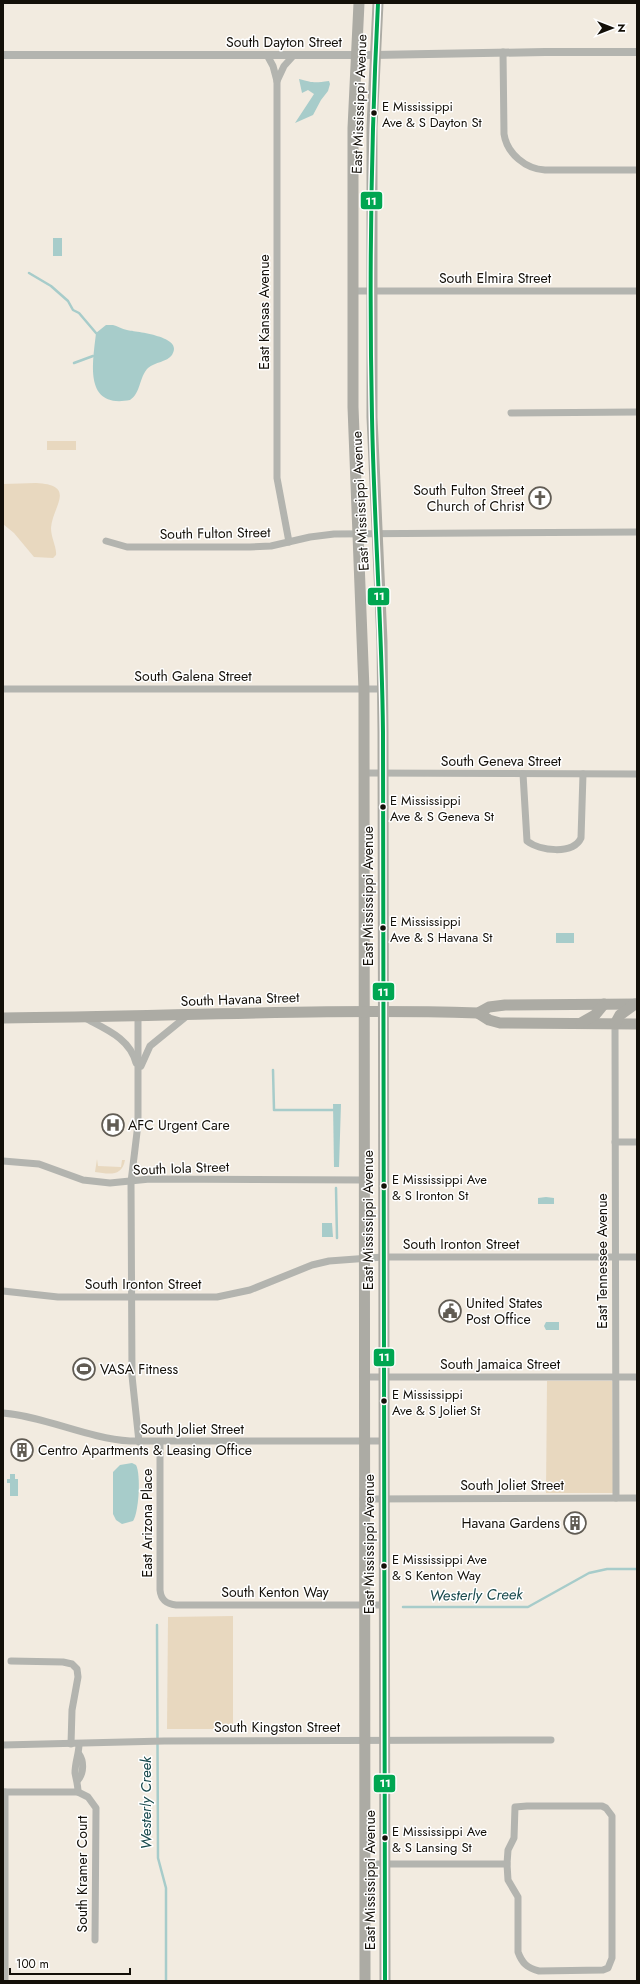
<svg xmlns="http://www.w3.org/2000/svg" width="640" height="1984" viewBox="0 0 640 1984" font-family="Jost,sans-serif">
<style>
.green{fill:#e8d8bf}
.water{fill:#a7ccca}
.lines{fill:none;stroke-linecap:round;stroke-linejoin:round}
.stream{stroke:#a7ccca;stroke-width:2.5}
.minor{stroke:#b3b4af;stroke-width:7}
.tertiary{stroke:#b3b4af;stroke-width:8}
.primary{stroke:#acaba4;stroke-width:11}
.bus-1-casing{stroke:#fff;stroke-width:7}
.bus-1{stroke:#00a651;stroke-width:4}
.bus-dot{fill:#130f08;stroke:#fff;stroke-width:1.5}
.labels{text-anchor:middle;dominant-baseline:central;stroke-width:3;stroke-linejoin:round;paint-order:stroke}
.bus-label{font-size:13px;fill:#130f08;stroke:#fff;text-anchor:start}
.street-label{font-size:14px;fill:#130f08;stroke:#fff}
.poi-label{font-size:14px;fill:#130f08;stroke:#fff;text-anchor:start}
.water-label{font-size:15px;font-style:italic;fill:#18494c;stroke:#fff}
.line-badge{stroke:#fff;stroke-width:1.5}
.badge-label{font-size:11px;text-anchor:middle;font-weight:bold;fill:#fff}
</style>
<rect width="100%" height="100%" fill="#f2ebe0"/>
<g class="green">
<rect x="47" y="441" width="29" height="9"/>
<path d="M36,483C78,485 52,507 51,528C51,538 57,548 56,555L53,558L34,557L14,533L3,524V484Z"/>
<path d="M97,1159L98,1166L121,1167L122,1160H125C122,1177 109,1174 95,1172Z"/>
<polygon points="547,1381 612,1381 613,1493 546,1493"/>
<polygon points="233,1616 233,1729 167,1729 168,1617"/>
</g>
<g class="water">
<path d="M299,79C314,83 314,83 329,81L330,84L328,91L321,100L313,115L295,123L314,94L308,90L302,93Z"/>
<rect x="53" y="238" width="9" height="18"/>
<path d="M106,325H113C117,326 122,329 127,330C136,332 185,336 172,355C167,362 155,362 148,368C139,377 141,393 130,400C83,409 93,362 96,333Z"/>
<rect x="556" y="933" width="18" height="10"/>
<polygon points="333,1104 341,1104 339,1167 334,1167"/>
<polygon points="546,1197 554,1198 554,1204 538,1204 538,1198"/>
<polygon points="322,1223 332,1223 333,1237 322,1237"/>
<polygon points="546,1322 559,1322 559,1330 546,1330 544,1326"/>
<path d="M132,1463L136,1465C141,1474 139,1512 133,1521L122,1524L116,1520L113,1514V1472L120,1465Z"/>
<polygon points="10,1474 15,1474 15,1479 18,1479 18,1496 10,1496 10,1483 7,1483 7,1479 10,1479"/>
</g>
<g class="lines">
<g class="stream">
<polyline points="29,273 51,286 68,301 73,310 79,313 96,333"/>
<polyline points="74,363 93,356"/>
<polyline points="273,1070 274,1110 333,1110"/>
<polyline points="336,1188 337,1238"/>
<polyline points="403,1607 528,1607 589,1573 607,1569 637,1569"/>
<polyline points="157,1625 158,1858 166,1888 166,1981"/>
</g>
<g class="minor">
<path d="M503,52L504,134C507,154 526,169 545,170H637"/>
<polyline points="267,55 273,66 277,81 277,478 289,542"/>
<polyline points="277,81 284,66 294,55"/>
<polyline points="353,291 637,291"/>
<polyline points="511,413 637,412"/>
<polyline points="106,541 127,547 250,547 271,546 310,537 334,534 637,532"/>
<polyline points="3,689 383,689"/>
<polyline points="364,773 637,774"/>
<path d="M523,774L527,841C540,851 573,855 581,838L583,774"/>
<polyline points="138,1017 138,1124 131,1182 132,1376 139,1442"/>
<path d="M85,1018C105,1029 130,1038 136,1063"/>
<polyline points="615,1024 616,1498"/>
<polyline points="141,1066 150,1046 188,1015"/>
<polyline points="615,1142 637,1142"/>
<polyline points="3,1161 39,1164 83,1180 110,1183 150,1179 363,1180"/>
<polyline points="3,1291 58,1297 217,1297 250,1290 312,1265 329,1261 383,1257 637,1257"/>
<polyline points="363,1377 637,1377"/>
<path d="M3,1413C47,1417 86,1438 130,1441H384"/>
<path d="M160,1442V1590C161,1600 166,1604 176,1605H384"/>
<polyline points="363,1499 637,1498"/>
<polyline points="11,1661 63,1662 72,1664 77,1669 78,1677 72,1710 71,1744"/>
<polyline points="3,1745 164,1741 551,1740"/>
<path d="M78,1780C84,1773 84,1761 79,1754"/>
<polyline points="3,1792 78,1792 88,1797 96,1808 95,1940"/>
<path d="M78,1792C78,1785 76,1779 75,1773C75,1762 79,1754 79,1744"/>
<path d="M527,1806H602L606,1808L612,1816V1958L608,1968L603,1970L539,1971C527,1968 522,1963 518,1952V1897L508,1880L507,1864L508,1850L514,1838L515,1807Z"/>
<polyline points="365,1864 507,1864"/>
<polyline points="5,1981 5,1792"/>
</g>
<polyline class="tertiary" points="3,55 374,55 545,52 637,52"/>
<g class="primary">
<polyline points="359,3 353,128 353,407 364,689 365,1981"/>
<polyline points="378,3 372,127 372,417 382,641 383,732 385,1981"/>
<polyline points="478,1013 489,1020 500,1023 637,1024"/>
<path d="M3,1018C161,1017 319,1008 478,1013L489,1007L505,1005L637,1004"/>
<polyline points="581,1023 595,1015 604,1004"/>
<polyline points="615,1024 620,1015 635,1004"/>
</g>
<g class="bus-1-casing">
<path id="bus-1" d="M378,3C371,141 369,279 372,417C374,522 382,627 383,732L385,1981"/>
</g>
<use href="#bus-1" class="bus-1"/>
</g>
<defs>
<g id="church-ring" transform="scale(1.15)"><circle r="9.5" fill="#fff" stroke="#615c54" stroke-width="1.5"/><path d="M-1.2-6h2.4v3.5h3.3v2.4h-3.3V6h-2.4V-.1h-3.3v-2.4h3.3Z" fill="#615c54"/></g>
<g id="hospital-ring" transform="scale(1.15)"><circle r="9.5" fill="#fff" stroke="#615c54" stroke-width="1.5"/><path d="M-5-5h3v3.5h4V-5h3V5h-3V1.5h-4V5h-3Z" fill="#615c54"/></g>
<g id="civic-ring" transform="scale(1.15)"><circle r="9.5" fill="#fff" stroke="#615c54" stroke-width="1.5"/><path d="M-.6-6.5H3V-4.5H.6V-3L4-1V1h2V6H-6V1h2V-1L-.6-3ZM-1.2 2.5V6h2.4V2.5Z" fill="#615c54"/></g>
<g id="stadium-ring" transform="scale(1.15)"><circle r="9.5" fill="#fff" stroke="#615c54" stroke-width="1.5"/><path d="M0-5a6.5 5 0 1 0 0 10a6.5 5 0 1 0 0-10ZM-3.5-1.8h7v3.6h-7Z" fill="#615c54"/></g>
<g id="building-ring" transform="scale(1.15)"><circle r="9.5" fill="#fff" stroke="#615c54" stroke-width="1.5"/><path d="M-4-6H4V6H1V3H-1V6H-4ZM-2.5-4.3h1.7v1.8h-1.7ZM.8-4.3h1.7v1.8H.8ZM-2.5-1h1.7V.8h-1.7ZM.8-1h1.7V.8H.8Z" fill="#615c54"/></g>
</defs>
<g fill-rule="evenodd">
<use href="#church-ring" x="540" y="498"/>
<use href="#hospital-ring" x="113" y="1125"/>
<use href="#civic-ring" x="450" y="1311"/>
<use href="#stadium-ring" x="84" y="1369"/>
<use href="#building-ring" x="22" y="1450"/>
<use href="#building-ring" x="575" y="1523"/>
</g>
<g class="bus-dot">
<circle cx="374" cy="113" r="3.5"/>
<circle cx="383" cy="807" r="3.5"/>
<circle cx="383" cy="928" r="3.5"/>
<circle cx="384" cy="1186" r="3.5"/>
<circle cx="384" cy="1401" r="3.5"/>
<circle cx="384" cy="1566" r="3.5"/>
<circle cx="385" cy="1838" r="3.5"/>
</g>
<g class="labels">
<g class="bus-label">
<text x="382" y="106">E Mississippi<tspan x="382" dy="16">Ave &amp; S Dayton St</tspan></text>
<text x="390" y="800">E Mississippi<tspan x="390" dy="16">Ave &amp; S Geneva St</tspan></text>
<text x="390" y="921">E Mississippi<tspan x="390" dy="16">Ave &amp; S Havana St</tspan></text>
<text x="392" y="1179">E Mississippi Ave<tspan x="392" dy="16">&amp; S Ironton St</tspan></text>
<text x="392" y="1394">E Mississippi<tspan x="392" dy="16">Ave &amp; S Joliet St</tspan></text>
<text x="392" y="1559">E Mississippi Ave<tspan x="392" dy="16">&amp; S Kenton Way</tspan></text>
<text x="392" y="1831">E Mississippi Ave<tspan x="392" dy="16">&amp; S Lansing St</tspan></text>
</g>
<g class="street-label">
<text x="284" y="42">South Dayton Street</text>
<text transform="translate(359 104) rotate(-88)">East Mississippi Avenue</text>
<text x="495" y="278">South Elmira Street</text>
<text transform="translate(264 312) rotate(-90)">East Kansas Avenue</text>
<text transform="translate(360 501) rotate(-93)">East Mississippi Avenue</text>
<text transform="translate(215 533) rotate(-1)">South Fulton Street</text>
<text x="193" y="676">South Galena Street</text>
<text x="501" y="761">South Geneva Street</text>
<text transform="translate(368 896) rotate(-90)">East Mississippi Avenue</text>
<text transform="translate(240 999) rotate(-2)">South Havana Street</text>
<text transform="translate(181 1168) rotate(-2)">South Iola Street</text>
<text transform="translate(368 1220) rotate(-90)">East Mississippi Avenue</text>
<text x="461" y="1244">South Ironton Street</text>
<text transform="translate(602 1261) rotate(-90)">East Tennessee Avenue</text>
<text x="143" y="1284">South Ironton Street</text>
<text x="500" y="1364">South Jamaica Street</text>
<text x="192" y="1429">South Joliet Street</text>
<text x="512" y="1485">South Joliet Street</text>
<text transform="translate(147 1523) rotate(-90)">East Arizona Place</text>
<text transform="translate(369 1544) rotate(-90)">East Mississippi Avenue</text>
<text x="275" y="1592">South Kenton Way</text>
<text x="277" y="1727">South Kingston Street</text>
<text transform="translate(82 1874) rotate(-90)">South Kramer Court</text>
<text transform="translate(370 1880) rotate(-90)">East Mississippi Avenue</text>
</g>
<g class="poi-label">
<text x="524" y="490" text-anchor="end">South Fulton Street<tspan x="524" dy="16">Church of Christ</tspan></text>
<text x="128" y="1125">AFC Urgent Care</text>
<text x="466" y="1303">United States<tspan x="466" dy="16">Post Office</tspan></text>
<text x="100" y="1369">VASA Fitness</text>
<text x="38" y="1450">Centro Apartments &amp; Leasing Office</text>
<text x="560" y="1523" text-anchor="end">Havana Gardens</text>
</g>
<g class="water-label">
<text transform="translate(476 1595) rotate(-1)">Westerly Creek</text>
<text transform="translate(146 1803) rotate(-90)">Westerly Creek</text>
</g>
</g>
<g class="line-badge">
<rect x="360" y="191" width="23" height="19" rx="4" fill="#00a651"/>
<rect x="367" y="587" width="23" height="19" rx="4" fill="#00a651"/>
<rect x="372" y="982" width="23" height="19" rx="4" fill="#00a651"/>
<rect x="373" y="1348" width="22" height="19" rx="4" fill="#00a651"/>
<rect x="373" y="1774" width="23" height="19" rx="4" fill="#00a651"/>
</g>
<g class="badge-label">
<text x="371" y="205">11</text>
<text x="379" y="600">11</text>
<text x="383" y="996">11</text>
<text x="384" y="1361">11</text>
<text x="385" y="1787">11</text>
</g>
<rect width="640" height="1984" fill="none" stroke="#130f08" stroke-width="8"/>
<g transform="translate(612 28) rotate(90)" stroke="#ffffff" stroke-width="3" paint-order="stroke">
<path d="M0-3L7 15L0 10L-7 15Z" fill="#130f08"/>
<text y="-6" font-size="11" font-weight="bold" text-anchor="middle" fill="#130f08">N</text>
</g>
<path d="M10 1968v6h120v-6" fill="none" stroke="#130f08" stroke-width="2"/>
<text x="16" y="1968" font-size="12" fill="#130f08" stroke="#ffffff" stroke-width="3" paint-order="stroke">100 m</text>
</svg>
